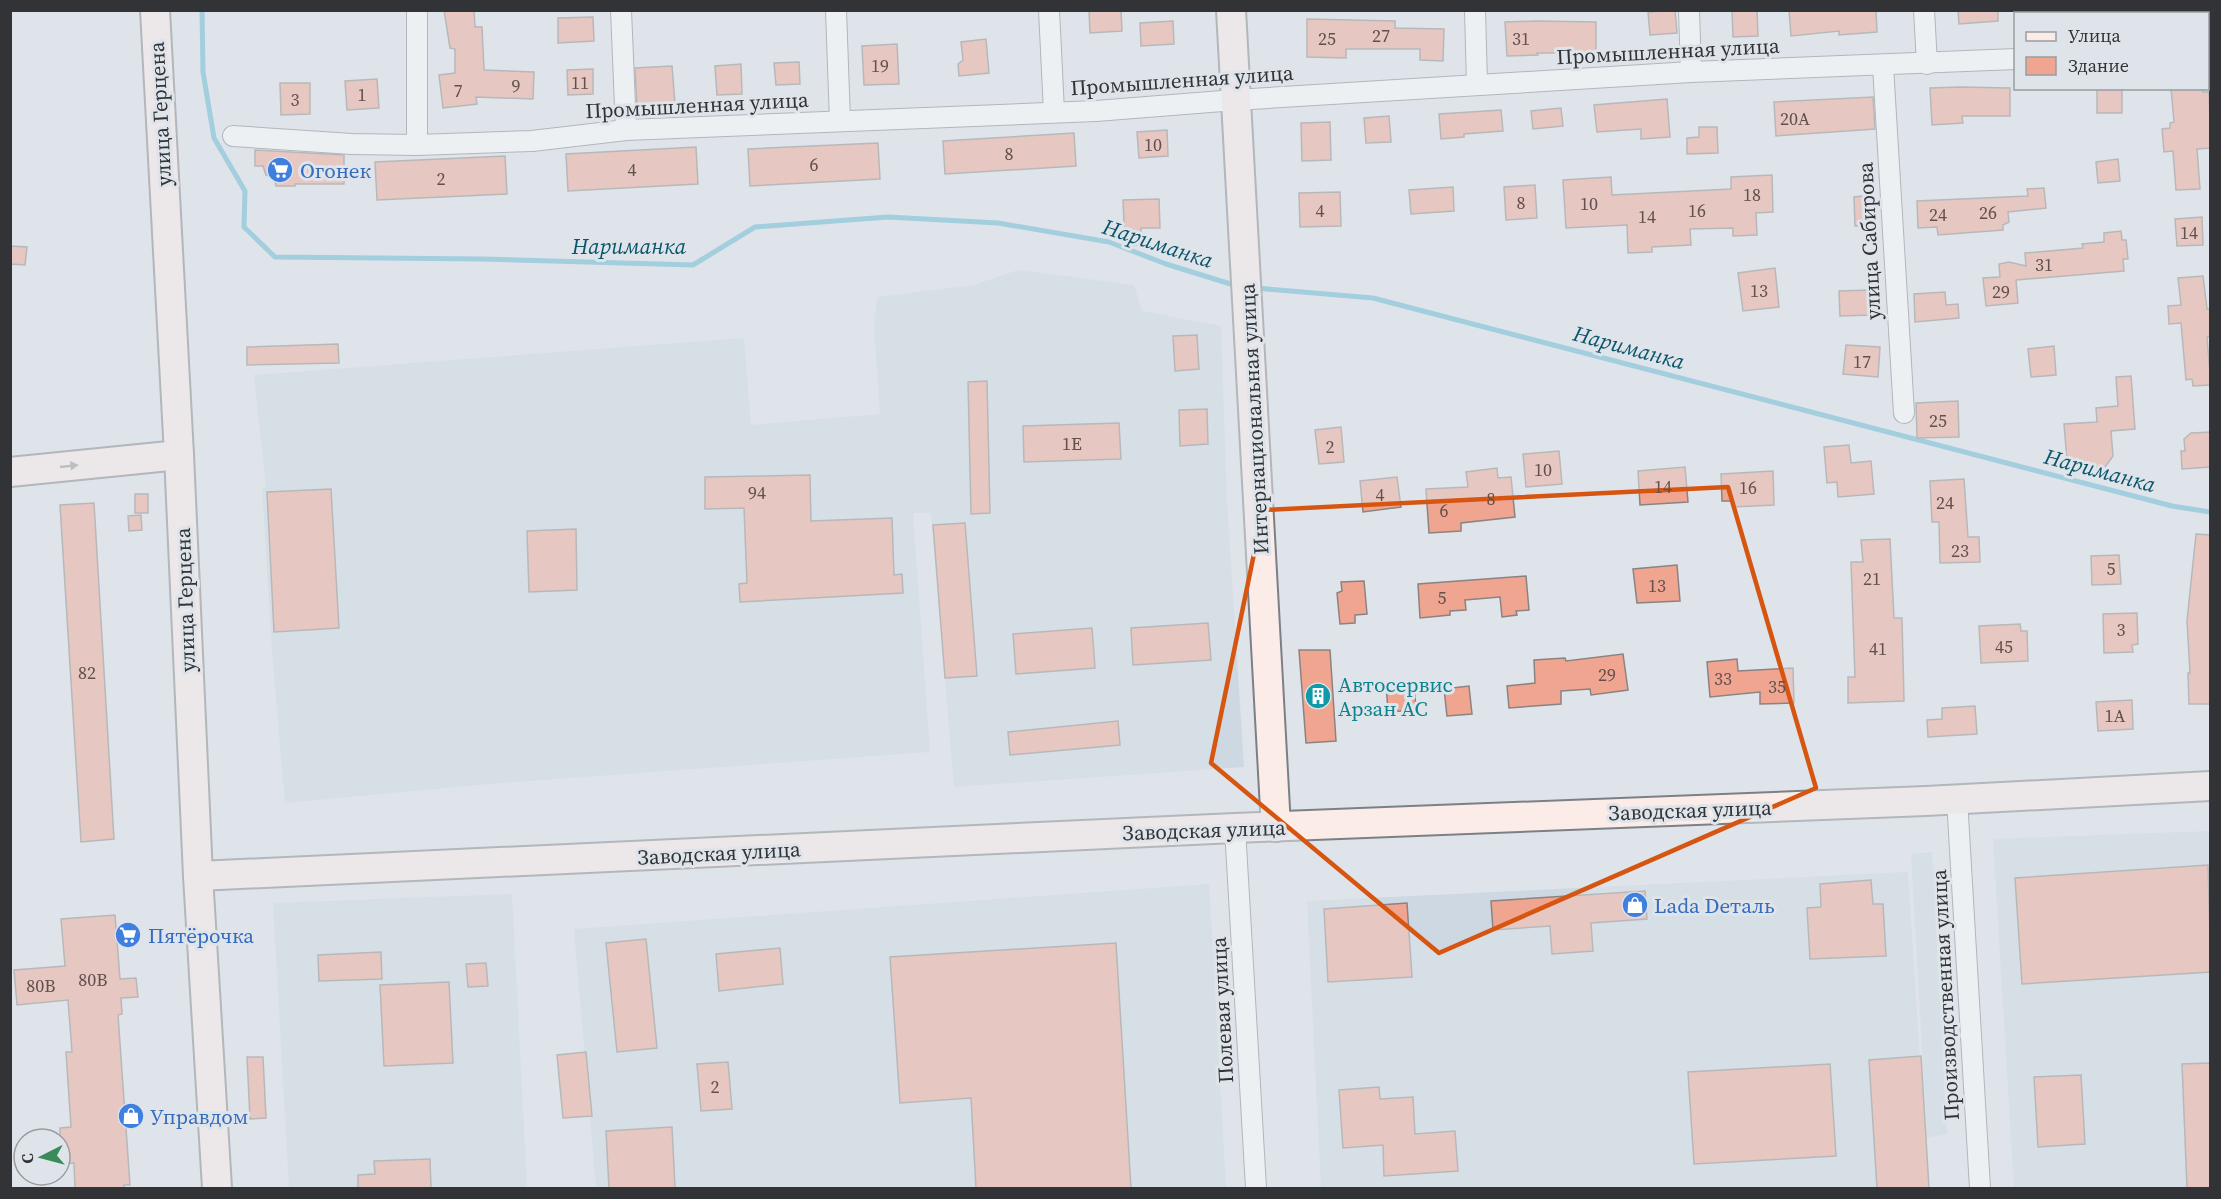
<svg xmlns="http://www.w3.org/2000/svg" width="2221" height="1199" viewBox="0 0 2221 1199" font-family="'Source Serif 4',serif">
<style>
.built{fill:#cdd8e2}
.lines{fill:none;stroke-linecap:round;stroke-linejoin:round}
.stream{stroke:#5cb3d1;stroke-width:5}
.building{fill:#f0a591;stroke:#8a8381;stroke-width:1.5}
.street-casing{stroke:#7c8086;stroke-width:22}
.secondary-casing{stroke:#7c8086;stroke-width:32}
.street{stroke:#fff;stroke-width:20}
.secondary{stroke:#fcece8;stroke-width:28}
.oneway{fill:#96908f}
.marked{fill:none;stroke:#d65510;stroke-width:4.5;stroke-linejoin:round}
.labels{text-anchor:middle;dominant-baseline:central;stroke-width:6;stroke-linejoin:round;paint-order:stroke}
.number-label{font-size:18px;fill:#61504d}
.street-label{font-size:21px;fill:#313336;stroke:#dfe4ea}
.shop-label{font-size:21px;fill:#366cbe;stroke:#dfe4ea;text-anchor:start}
.culture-label{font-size:21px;fill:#0d838f;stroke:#dfe4ea;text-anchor:start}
.water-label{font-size:22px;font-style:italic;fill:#0a556a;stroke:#dfe4ea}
</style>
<rect width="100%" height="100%" fill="#dfe4ea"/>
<g class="built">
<polygon points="1018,270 1134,285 1142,311 1221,326 1227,502 1244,767 954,787 931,513 913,513 930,752 500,783 285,803 272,651 262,488 266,487 254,375 744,338 751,425 880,414 874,328 877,297 974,285"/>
<polygon points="2210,831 2210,1188 2014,1188 1993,839"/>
<polygon points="1932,852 1947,1134 1927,1138 1911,854"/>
<polygon points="1908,872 1928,1188 1321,1188 1307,901"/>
<polygon points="1209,884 1226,1188 596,1188 574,929"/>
<polygon points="512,894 527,1188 289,1188 273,903"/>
</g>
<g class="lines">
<g class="stream">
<polyline points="202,10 203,72 214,138 245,191 244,227 275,257 482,259 693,265 755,227 888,217 998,223 1109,242 1166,264 1237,286"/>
<polyline points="1256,288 1373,298 2172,506 2210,512"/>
</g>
</g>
<g class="building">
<polygon points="444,10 474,10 475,27 482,27 484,70 534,72 533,99 476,97 477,104 443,108 439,75 455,73 455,49 450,48"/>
<polygon points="1089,10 1121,10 1122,31 1090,33"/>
<polygon points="1675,10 1677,33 1650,35 1648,12"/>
<polygon points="1757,10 1758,36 1733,37 1732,11"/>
<polygon points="1789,10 1876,10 1877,32 1839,35 1839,31 1791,36"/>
<polygon points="1958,10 1998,10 1998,21 1959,24"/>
<polygon points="593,17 594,41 558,43 558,18"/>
<polygon points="1307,19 1395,21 1395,28 1444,29 1443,61 1420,60 1420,49 1346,49 1346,58 1307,57"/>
<polygon points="1173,21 1174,44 1141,46 1140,23"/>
<polygon points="1536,21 1596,22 1596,53 1537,53 1538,55 1507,56 1505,22"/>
<polygon points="986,39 989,73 959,76 958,64 963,60 961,42"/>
<polygon points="897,44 899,84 864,85 862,46"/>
<polygon points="799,62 800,84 776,85 774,63"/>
<polygon points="741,64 742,94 717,95 715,66"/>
<polygon points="672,66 675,104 637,107 635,68"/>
<polygon points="593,69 593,94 568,95 567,70"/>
<polygon points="377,79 379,108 347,110 345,81"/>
<polygon points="280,83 310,83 310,114 281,115"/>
<polygon points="1960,87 2010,88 2010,116 1962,116 1963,123 1932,125 1930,88"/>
<rect x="2097" y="88" width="25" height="25"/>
<polygon points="2171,88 2203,88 2203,92 2209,92 2211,148 2197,149 2200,189 2176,190 2173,151 2164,152 2162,129 2170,128 2170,123 2174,122"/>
<polygon points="1873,97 1875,129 1776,136 1774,102"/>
<polygon points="1667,99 1670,137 1641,139 1641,129 1597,132 1594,105"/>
<polygon points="1561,108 1563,126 1533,129 1531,111"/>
<polygon points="1501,110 1503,131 1464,134 1464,137 1441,139 1439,114"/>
<polygon points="1389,116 1391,142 1366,143 1364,118"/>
<polygon points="1330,122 1331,160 1302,161 1301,123"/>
<polygon points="1699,127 1717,127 1718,153 1687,154 1687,138 1699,137"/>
<polygon points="1167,130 1168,156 1139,158 1137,132"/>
<polygon points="1074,133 1076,166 945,174 943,141"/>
<polygon points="878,143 880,179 750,186 748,149"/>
<polygon points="696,147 698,184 568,191 566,154"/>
<polygon points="255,150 344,155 344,184 295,184 295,186 276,186 274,177 266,175 263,166 255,166"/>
<polygon points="505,156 507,194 377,200 375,162"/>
<polygon points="2118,159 2120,181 2098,183 2096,162"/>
<polygon points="1772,175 1773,212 1756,213 1757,235 1733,236 1733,228 1690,229 1691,245 1652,247 1652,252 1628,253 1627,225 1566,228 1563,180 1611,177 1612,195 1731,189 1731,177"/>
<polygon points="1535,185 1537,218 1506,220 1504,187"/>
<polygon points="1453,187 1454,211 1411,214 1409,190"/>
<polygon points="2044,188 2046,208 2008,212 2009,222 2003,225 2003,230 1938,235 1937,227 1918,228 1917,201 2028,196 2027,189"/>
<polygon points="1340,192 1341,226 1300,227 1299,193"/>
<polygon points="1874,195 1876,225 1855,226 1854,197"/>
<polygon points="1159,199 1160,228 1141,228 1141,245 1125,246 1123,200"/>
<polygon points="2202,217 2203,245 2177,246 2175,219"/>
<polygon points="2121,231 2122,240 2126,240 2128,259 2123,259 2124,271 2016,280 2018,303 1986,306 1983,278 2000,277 1999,264 2009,262 2026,266 2025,253 2083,248 2082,244 2104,242 2104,233"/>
<polygon points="10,246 27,247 25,265 10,264"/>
<polygon points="1775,268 1779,307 1743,311 1738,273"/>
<polygon points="2203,276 2207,309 2211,309 2211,337 2207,337 2211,385 2193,386 2192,379 2186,380 2181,323 2169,324 2168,306 2181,305 2178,278"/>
<polygon points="1870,290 1871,315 1840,316 1839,291"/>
<polygon points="1945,292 1946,305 1958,304 1959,318 1915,322 1914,294"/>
<polygon points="1197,335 1199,369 1175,371 1173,336"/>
<polygon points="338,344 339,363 247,365 247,347"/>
<polygon points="1846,345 1880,347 1878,377 1843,374"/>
<polygon points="2054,346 2056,375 2031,377 2028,349"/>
<polygon points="2131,376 2135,429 2111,431 2113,456 2105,467 2088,468 2088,471 2068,473 2064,424 2097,422 2096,408 2118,406 2116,377"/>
<polygon points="987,381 990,513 971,514 968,382"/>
<polygon points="1958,401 1959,437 1917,438 1916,403"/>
<polygon points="1207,409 1208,444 1180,446 1179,410"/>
<polygon points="1119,423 1121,459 1024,462 1023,426"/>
<polygon points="1341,427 1344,462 1319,464 1315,430"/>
<polygon points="2211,432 2211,467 2182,469 2181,451 2185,451 2184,439 2191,433"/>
<polygon points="1849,445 1851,463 1871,461 1874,494 1838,497 1837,482 1827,483 1824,447"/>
<polygon points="1559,451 1562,484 1526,487 1523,454"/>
<polygon points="1685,467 1688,502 1640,505 1638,471"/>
<polygon points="1497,468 1498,478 1511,477 1515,517 1461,523 1461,531 1429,533 1426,489 1468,487 1466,472"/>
<polygon points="1773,471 1774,505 1733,507 1733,501 1722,501 1721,474"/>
<polygon points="810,475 811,521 892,518 894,575 902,574 903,593 740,602 739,584 747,583 744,508 705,509 705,477"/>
<polygon points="1397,477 1401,507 1363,512 1360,481"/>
<polygon points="1964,479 1968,537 1979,537 1980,562 1940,563 1939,522 1932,522 1930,481"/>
<polygon points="331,489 339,628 274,632 267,492"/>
<rect x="135" y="494" width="13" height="19"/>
<polygon points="94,503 114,839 81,842 60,505"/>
<polygon points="141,515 142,530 129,531 128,516"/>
<polygon points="965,523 977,676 945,678 933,525"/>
<polygon points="576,529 577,590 529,592 527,531"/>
<polygon points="2196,534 2211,535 2211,704 2189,704 2188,673 2190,673 2187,621"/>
<polygon points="1890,539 1894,618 1902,618 1904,701 1848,703 1848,677 1855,677 1851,562 1863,562 1861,540"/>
<polygon points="2119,555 2121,584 2092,585 2091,556"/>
<polygon points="1677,565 1680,601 1637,603 1633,569"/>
<polygon points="1526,576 1529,610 1516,611 1517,615 1502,617 1500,597 1465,600 1466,610 1450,611 1450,615 1420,618 1418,584"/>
<polygon points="1364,581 1367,614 1355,615 1355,623 1340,624 1337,593 1342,591 1341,582"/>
<polygon points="2137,613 2138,644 2132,645 2133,652 2104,653 2103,614"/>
<polygon points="1208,623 1211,660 1133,665 1131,628"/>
<polygon points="2020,624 2021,631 2027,631 2028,661 1981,663 1979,626"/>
<polygon points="1092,628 1095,668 1016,674 1013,634"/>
<polygon points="1299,650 1330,650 1336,741 1306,743"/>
<polygon points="1623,654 1628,690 1591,695 1590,689 1561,691 1561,704 1509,708 1507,686 1535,683 1534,660 1565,658 1566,661"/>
<polygon points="1737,659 1738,671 1793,668 1794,703 1760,704 1760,692 1710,697 1707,662"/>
<polygon points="1414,682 1416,710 1388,712 1386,683"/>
<polygon points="1469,686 1472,714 1447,716 1444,689"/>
<polygon points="2132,700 2133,729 2098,731 2096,702"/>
<polygon points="1975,706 1977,734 1928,737 1927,720 1942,719 1942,708"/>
<polygon points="1118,721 1120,745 1010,755 1008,732"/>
<polygon points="2208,865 2211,972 2022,984 2015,878"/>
<polygon points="1871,880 1873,904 1883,904 1886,956 1810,959 1807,908 1821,907 1820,884"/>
<polygon points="1645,891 1647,919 1591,923 1593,951 1552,954 1550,926 1493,930 1491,901"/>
<polygon points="1407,903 1412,977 1328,982 1324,909"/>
<polygon points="115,915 120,979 136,978 138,997 121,998 122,1014 118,1015 130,1185 124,1185 124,1188 75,1188 74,1163 60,1164 60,1128 71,1127 66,1052 72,1052 68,1000 17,1005 14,970 65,966 61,919"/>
<polygon points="646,939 657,1048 617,1052 606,943"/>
<polygon points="1116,943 1131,1188 976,1188 971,1098 900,1103 890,957"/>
<polygon points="780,948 783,984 719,991 716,954"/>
<polygon points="381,952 382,979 319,981 318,955"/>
<polygon points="486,963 488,986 468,987 466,964"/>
<polygon points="449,982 453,1063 384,1066 380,985"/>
<polygon points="586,1052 592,1116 563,1118 557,1055"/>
<polygon points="1921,1056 1929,1188 1877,1188 1869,1060"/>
<polygon points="247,1057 263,1057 266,1118 250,1119"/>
<polygon points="728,1062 732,1109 701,1111 697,1064"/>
<polygon points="2211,1063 2211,1188 2187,1188 2182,1064"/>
<polygon points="1830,1064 1836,1156 1694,1164 1688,1072"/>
<polygon points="2081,1075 2085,1144 2038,1147 2034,1077"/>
<polygon points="1379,1087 1380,1099 1413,1097 1415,1134 1455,1131 1458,1171 1384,1176 1383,1145 1343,1148 1339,1090"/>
<polygon points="672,1127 675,1188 609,1188 606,1131"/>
<polygon points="430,1159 431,1188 358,1188 358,1175 375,1174 374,1161"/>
</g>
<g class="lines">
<g class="street-casing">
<g id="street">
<polyline points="417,10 417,145"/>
<polyline points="621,10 626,130"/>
<polyline points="836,10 840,121"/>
<polyline points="1049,10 1054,112"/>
<polyline points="1475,10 1477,84"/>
<polyline points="1689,10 1691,72"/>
<polyline points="1924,10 1927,64"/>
<polyline points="2143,10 2143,14"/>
<polyline points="2208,50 2210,49"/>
<polyline points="1883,66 1904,413"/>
<polyline points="233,136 352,144 417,145 532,141 626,130 1096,111 1235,100 1691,72 2016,59"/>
<polyline points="1957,799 1980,1188"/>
<polyline points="1235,828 1256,1188"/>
</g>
</g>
<g class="secondary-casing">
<g id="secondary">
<polyline points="155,10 179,455 198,876 217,1188"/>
<polyline points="1231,10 1276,827"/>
<polyline points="10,472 179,455"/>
<polyline points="198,876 1235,828 1926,801 2210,786"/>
</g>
</g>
<use href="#street" class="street"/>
<use href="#secondary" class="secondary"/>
</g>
<defs><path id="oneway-solid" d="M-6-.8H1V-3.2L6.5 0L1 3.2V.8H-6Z" transform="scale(1.5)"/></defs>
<use class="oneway" href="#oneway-solid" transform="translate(69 466) rotate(-6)"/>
<path d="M0 0H2221V1199H0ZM1728,487L1816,788L1439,953L1211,763L1263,510Z" fill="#dfe4ea" fill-opacity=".55" fill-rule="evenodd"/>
<path class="marked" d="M1728,487L1816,788L1439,953L1211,763L1263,510Z"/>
<defs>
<g id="supermarket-disc" transform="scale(1.35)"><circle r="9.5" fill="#3f7fe0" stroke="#dfe4ea"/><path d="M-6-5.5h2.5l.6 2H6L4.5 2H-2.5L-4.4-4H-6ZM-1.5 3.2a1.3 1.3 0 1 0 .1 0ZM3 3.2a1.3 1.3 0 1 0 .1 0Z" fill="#fff"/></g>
<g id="building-disc" transform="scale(1.35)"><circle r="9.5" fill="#0f9aa8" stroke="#dfe4ea"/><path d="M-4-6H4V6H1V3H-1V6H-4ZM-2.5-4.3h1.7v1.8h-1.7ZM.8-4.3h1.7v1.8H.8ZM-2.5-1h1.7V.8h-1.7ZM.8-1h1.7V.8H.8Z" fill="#fff"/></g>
<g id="shop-disc" transform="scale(1.35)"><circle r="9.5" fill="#3f7fe0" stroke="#dfe4ea"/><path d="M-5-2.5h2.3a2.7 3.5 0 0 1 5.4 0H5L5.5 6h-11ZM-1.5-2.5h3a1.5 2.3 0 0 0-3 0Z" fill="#fff"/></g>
</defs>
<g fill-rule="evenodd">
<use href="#supermarket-disc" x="280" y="170"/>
<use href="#building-disc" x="1318" y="696"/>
<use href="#shop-disc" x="1635" y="905"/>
<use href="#supermarket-disc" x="128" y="935"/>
<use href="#shop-disc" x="131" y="1116"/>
</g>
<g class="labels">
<g class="number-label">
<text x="1381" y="35">27</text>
<text x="1327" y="38">25</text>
<text x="1521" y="38">31</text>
<text x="880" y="65">19</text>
<text x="580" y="82">11</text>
<text x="516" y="85">9</text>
<text x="458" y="90">7</text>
<text x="362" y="94">1</text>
<text x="295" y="99">3</text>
<text x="1795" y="118">20А</text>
<text x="1153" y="144">10</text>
<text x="1009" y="153">8</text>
<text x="814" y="164">6</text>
<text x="632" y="169">4</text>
<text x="441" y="178">2</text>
<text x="1752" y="194">18</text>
<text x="1521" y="202">8</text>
<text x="1589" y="203">10</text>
<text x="1320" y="210">4</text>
<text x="1697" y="210">16</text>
<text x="1988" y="212">26</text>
<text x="1938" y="214">24</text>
<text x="1647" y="216">14</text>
<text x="2189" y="232">14</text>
<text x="2044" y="264">31</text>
<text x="1759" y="290">13</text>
<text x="2001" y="291">29</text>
<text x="1862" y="361">17</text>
<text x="1938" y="420">25</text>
<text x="1072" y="443">1Е</text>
<text x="1330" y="446">2</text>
<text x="1543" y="469">10</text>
<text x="1663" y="486">14</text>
<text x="1748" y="487">16</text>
<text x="757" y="492">94</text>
<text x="1380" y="494">4</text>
<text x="1491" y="498">8</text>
<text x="1945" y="502">24</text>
<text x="1444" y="510">6</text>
<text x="1960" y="550">23</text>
<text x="2111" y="568">5</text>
<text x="1872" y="578">21</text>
<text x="1657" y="585">13</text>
<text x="1442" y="597">5</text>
<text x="2121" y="629">3</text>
<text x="2004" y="646">45</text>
<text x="1878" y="648">41</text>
<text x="87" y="672">82</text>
<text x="1607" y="674">29</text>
<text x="1723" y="678">33</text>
<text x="1777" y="686">35</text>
<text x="2115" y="715">1А</text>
<text x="93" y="979">80В</text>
<text x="41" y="985">80В</text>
<text x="715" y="1086">2</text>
</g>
<g class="street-label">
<text transform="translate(1668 51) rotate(-3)">Промышленная улица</text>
<text transform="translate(1182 80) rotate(-4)">Промышленная улица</text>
<text transform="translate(697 105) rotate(-3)">Промышленная улица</text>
<text transform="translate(160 114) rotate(-93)">улица Герцена</text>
<text transform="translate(1869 241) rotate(-93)">улица Сабирова</text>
<text transform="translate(1254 419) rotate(-93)">Интернациональная улица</text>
<text transform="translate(185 600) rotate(-92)">улица Герцена</text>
<text transform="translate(1690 810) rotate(-2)">Заводская улица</text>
<text transform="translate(1204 830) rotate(-2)">Заводская улица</text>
<text transform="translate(719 853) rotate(-3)">Заводская улица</text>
<text transform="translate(1945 995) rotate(-93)">Производственная улица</text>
<text transform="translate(1222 1010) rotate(-93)">Полевая улица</text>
</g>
<g class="shop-label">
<text x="300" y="170">Огонек</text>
<text x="1654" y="905">Lada Dеталь</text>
<text x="148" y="935">Пятёрочка</text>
<text x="150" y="1116">Управдом</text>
</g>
<g class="culture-label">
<text x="1338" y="684">Автосервис<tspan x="1338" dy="24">Арзан АС</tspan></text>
</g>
<g class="water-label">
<text transform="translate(1158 243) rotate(18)">Нариманка</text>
<text x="629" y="246">Нариманка</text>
<text transform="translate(1629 347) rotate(15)">Нариманка</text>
<text transform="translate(2100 470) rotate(15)">Нариманка</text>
</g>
</g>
<rect width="2221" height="1199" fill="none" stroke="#313336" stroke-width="24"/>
<rect x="2014" y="12" width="195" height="78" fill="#dfe4ea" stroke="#999da2" stroke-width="1.5"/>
<rect x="2026" y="32" width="30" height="9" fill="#fcece8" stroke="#999da2" stroke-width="1.5"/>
<text x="2068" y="42" font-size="18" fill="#313336">Улица</text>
<rect x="2026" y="57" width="30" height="18" fill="#f0a591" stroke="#999da2" stroke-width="1.5"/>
<text x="2068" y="72" font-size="18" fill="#313336">Здание</text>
<g transform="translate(42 1157) rotate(264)"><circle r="28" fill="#dfe4ea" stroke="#999da2" stroke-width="1.5"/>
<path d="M0-4.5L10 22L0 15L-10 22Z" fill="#3a8a5a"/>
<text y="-9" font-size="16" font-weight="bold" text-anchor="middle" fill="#313336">С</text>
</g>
</svg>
